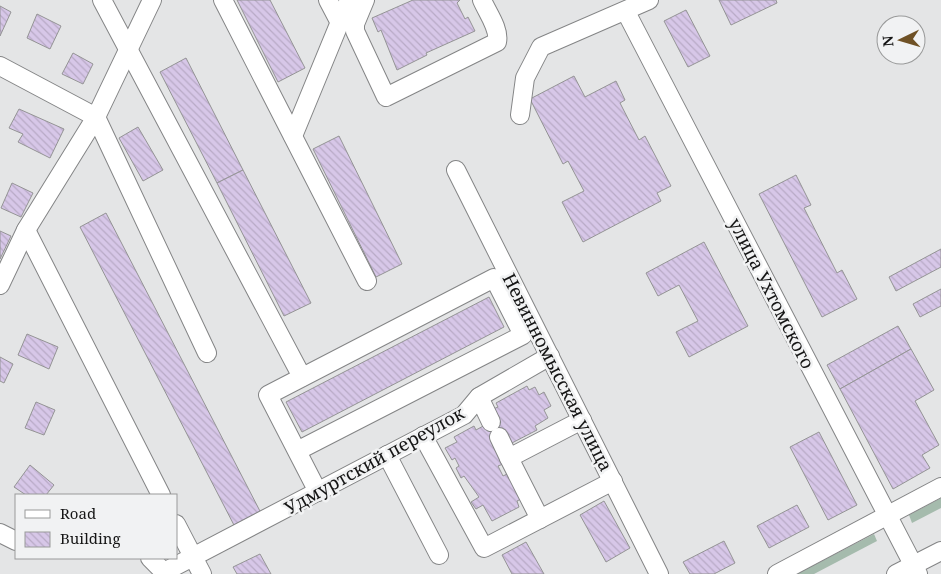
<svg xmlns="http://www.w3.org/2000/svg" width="941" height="574" viewBox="0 0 941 574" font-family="'Noto Serif',serif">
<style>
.grass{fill:#a5bbad}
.building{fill:url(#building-back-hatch);stroke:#949495}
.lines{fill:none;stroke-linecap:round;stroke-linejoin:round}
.minor-casing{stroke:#848586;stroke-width:20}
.minor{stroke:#fff;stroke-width:18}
.labels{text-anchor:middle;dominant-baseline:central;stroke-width:5;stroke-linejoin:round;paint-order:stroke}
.street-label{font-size:18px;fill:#151515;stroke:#f1f2f3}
</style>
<defs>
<pattern id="building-back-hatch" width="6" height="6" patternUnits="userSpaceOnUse" patternTransform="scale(1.25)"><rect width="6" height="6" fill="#d7c7e8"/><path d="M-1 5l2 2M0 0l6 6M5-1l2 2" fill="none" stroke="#b8aac6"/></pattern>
</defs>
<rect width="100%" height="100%" fill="#e4e5e6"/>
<g class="grass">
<polygon points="941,498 941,508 912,523 909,515"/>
<polygon points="874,534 877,541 814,574 797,574"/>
</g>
<g class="building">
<polygon points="237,0 270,0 305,68 278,82"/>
<polygon points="413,0 460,0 457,3 465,19 468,17 475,31 426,53 427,55 397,70 381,30 378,32 372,18"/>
<polygon points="719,0 776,0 777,3 731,25"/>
<polygon points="0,6 11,12 0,36"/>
<polygon points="686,10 710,56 688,67 664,21"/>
<polygon points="37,14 61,26 50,49 27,38"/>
<polygon points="73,53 93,64 83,84 62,74"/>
<polygon points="186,58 243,170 217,183 160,72"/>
<polygon points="574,76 585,97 616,81 625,100 620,103 639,140 645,136 671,186 657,193 661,201 583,242 562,202 584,191 568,161 563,164 530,99"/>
<polygon points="19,109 64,129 50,158 18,142 23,134 9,128"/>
<polygon points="138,127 163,170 143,181 119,138"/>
<polygon points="339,136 402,264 376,277 313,149"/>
<polygon points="243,170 311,303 284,316 217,183"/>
<polygon points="796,175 811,205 804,208 837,273 842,270 857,299 822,317 759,194"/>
<polygon points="12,183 33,193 21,217 1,208"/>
<polygon points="106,213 262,515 236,529 80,227"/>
<polygon points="0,231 11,236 0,259"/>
<polygon points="704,242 748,326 689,357 676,332 698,321 679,285 658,296 646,273"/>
<polygon points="941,249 941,267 896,291 889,277"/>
<polygon points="941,289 941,306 920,317 913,304"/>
<polygon points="489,297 504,327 302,432 286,402"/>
<polygon points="898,326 911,349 840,389 827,365"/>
<polygon points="27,334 58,347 49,369 18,355"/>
<polygon points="911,349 934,390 915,401 939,445 922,455 930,468 893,489 840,389"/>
<polygon points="0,357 13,364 4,383 0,381"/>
<polygon points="527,386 529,390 535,387 539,395 544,392 551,406 544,410 548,418 535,426 537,430 508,445 502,435 491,441 503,464 498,466 503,476 507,474 521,499 517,501 519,507 492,521 483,505 476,509 471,502 479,497 464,476 461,478 456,468 459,466 455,458 452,460 445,448 457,442 454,437 474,426 476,430 496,419 491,410 498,407 496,403"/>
<polygon points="36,402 55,410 44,435 25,428"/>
<polygon points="819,432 857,505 828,520 790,447"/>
<polygon points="30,465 54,485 46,495 26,495 14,487"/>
<polygon points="604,501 630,548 606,562 580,515"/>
<polygon points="797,505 809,527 769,548 757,526"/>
<polygon points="724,541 735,563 714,574 690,574 683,562"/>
<polygon points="526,542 544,574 512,574 502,555"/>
<polygon points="260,554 271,574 237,574 233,567"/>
</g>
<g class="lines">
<g class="minor-casing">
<g id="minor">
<polyline points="102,0 302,377"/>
<polyline points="223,0 367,281"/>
<polyline points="328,0 339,21"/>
<path d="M365,0L355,24V31L386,97L497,42C500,29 487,12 482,0"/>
<polyline points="626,12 918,574"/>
<polyline points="0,66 96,117 207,353"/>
<polyline points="520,115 525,78 541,47 649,0"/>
<polyline points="293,136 349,0"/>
<polyline points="456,170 659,574"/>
<polyline points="26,230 161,495"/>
<polyline points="0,285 26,230 96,117 152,0"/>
<polyline points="479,397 491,422"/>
<polyline points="423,436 484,548 613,481"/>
<polyline points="499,437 509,458"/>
<polyline points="297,451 523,335 494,278 268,395 318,492"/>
<polyline points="387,455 439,555"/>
<polyline points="540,519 509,458 582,420"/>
<polyline points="176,524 202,574"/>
<polyline points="0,533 16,541"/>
<polyline points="150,558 164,572 464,415 479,397 550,356"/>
<polyline points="777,574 941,487"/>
<polyline points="896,574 941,551"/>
</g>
</g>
<use href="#minor" class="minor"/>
</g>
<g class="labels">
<g class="street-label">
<text transform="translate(772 293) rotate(63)">улица Ухтомского</text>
<text transform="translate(558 372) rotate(63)">Невинномысская улица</text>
<text transform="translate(374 460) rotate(-29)">Удмуртский переулок</text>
</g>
</g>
<rect x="15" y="494" width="162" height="65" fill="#f1f2f3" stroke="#999a9a"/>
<rect x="25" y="510" width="25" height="8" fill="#ffffff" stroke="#999a9a"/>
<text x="60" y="519" font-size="15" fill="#151515">Road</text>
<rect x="25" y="532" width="25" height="15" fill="url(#building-back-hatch)" stroke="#999a9a"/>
<text x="60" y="544" font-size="15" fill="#151515">Building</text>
<g transform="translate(901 40) rotate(265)"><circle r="24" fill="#f1f2f3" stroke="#999a9a"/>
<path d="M0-4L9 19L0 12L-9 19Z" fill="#6f5125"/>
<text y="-8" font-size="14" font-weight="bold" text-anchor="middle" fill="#151515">N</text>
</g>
</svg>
